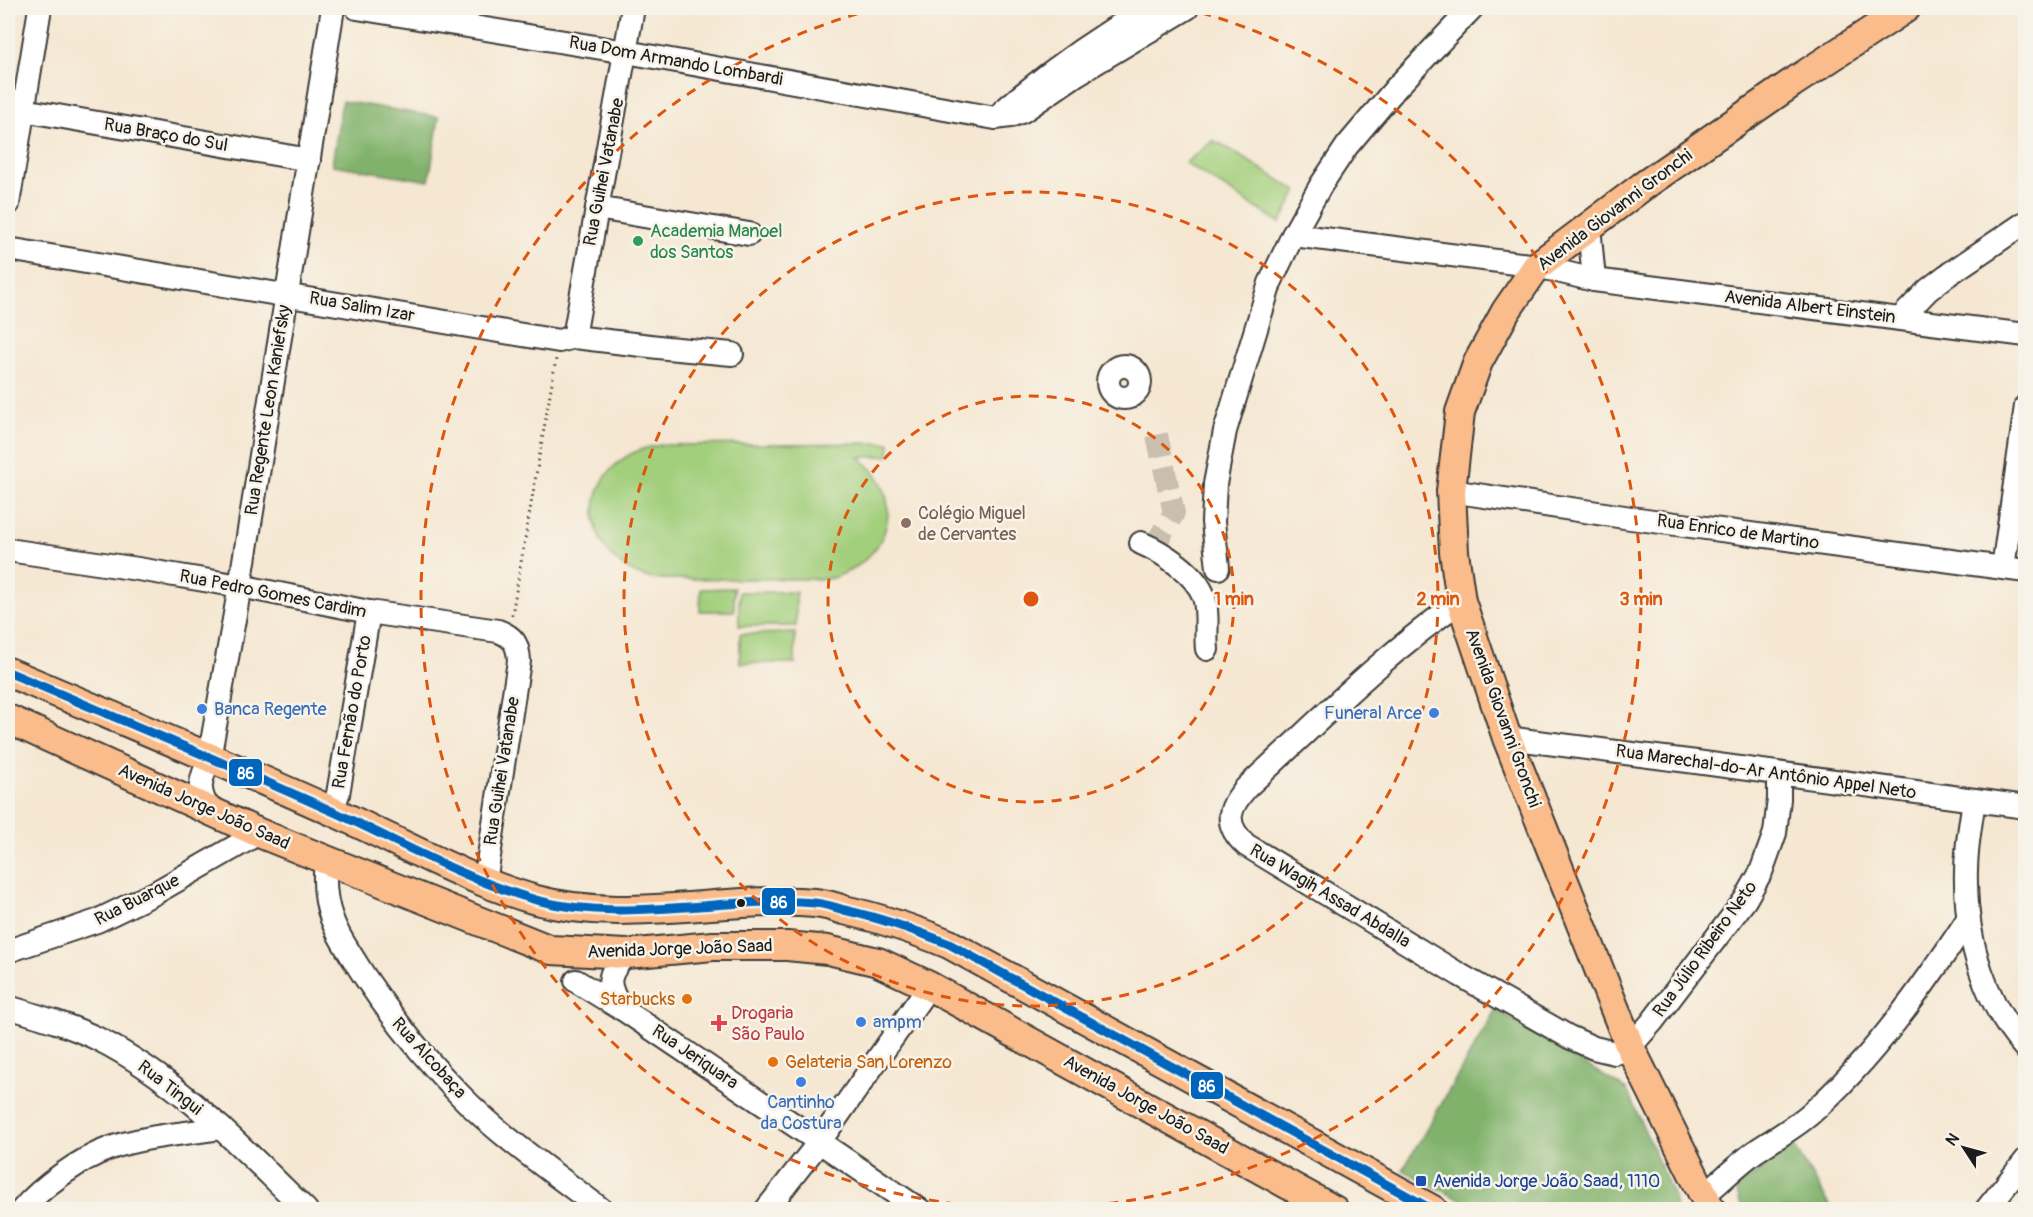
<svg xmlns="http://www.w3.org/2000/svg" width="2033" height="1217" viewBox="0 0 2033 1217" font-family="Pangolin,sans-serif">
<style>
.green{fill:#a2cf7c;stroke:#5f764c;stroke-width:1.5}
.forest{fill:#81b26c;stroke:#4e6744;stroke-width:1.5}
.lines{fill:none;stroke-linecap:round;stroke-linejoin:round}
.minor-tunnel{stroke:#cabeae;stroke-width:22;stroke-dasharray:22 11;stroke-linecap:butt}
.minor-casing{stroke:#3d3a37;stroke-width:26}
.major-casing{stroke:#3d3a37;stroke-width:32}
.path{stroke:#3d3a37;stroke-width:3;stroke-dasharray:1.5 4.5;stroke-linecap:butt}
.minor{stroke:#fff;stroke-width:22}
.major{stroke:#fabc8b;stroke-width:28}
.bus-1-casing{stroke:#f7f3e8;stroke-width:14}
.bus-1{stroke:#0065bd;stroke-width:9}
.ring{fill:none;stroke:#de560d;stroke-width:3;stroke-dasharray:10 8}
.leisure-dot{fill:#2e9e5b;stroke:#f7f3e8;stroke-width:2}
.education-dot{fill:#8d6e63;stroke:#f7f3e8;stroke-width:2}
.shop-dot{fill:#3f7fe0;stroke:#f7f3e8;stroke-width:2}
.bus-dot{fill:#1c1c1c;stroke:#f7f3e8;stroke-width:2}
.food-dot{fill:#e8710a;stroke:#f7f3e8;stroke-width:2}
.health-dot{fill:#e0444e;stroke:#f7f3e8;stroke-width:2}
.transit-dot{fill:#1a4fb4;stroke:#f7f3e8;stroke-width:2}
.labels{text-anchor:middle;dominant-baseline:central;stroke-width:5;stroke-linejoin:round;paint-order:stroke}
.street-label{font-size:18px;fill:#1c1c1c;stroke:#f7f3e8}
.leisure-label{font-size:18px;fill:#27864d;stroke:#f7f3e8;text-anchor:start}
.education-label{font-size:18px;fill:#785e54;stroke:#f7f3e8;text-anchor:start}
.shop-label{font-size:18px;fill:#366cbe;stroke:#f7f3e8;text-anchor:start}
.food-label{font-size:18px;fill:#c56008;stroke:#f7f3e8;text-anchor:end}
.health-label{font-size:18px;fill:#be3a42;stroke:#f7f3e8;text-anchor:start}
.transit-label{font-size:18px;fill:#164399;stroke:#f7f3e8;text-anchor:start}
.centre{fill:#de560d;stroke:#f7f3e8;stroke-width:3}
.ring-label{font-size:18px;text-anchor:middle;font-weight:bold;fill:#de560d;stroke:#f7f3e8;stroke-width:5;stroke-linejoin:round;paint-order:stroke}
.line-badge{stroke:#f7f3e8;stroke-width:2}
.badge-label{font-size:16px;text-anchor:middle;font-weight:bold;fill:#fff}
</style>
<rect width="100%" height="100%" fill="#f7f3e8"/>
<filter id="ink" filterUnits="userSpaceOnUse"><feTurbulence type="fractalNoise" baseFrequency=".0167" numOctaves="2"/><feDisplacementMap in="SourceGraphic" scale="12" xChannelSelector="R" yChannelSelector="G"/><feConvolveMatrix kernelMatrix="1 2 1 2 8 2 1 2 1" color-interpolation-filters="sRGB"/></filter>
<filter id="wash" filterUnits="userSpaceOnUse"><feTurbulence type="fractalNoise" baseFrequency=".008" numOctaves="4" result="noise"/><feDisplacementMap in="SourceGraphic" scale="24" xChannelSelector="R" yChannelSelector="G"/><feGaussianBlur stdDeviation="1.35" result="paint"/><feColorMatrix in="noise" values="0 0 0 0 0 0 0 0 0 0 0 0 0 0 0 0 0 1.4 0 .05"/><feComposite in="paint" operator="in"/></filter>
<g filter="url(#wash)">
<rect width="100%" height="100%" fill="#f5e7d2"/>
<g class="green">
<polygon points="1214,140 1215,143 1221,144 1297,191 1280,223 1185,163"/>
<path d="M890,443L889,456L859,457C866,463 873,469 878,477C905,521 874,569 827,579H654C571,562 577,455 661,445Z"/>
<polygon points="734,588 734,611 700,611 701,589"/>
<rect x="739" y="592" width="57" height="34"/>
<polygon points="795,633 795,663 740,663 740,634"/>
</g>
<g class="forest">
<polygon points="342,101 439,117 429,181 332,165"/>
<polygon points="1496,1009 1627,1090 1674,1197 1676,1209 1477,1209 1403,1170"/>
<polygon points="1793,1145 1832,1209 1742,1209 1736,1189"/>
</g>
</g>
<g filter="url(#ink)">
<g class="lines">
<polyline class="minor-tunnel" points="1153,548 1174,513 1156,431"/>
<g class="minor-casing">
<g id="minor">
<polyline points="357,8 626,52 995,118 1010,116 1023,111 1077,74 1187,8"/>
<polyline points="23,110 309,160"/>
<path d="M1003,111C1048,72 1096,38 1148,8"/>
<polyline points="8,204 40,8"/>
<polyline points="597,208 749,234"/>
<polyline points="1589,226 1594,280"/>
<polyline points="1293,235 1537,266 1594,280 2026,335"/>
<polyline points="8,249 559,341 574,337 667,348 732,354"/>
<polyline points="1900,319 1928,290 1946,276 2026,222"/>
<polyline points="574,337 633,8"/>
<circle cx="1124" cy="382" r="16"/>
<polyline points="1451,491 1631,518 2026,571"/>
<path d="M1141,543C1162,552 1196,573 1204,597C1209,613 1205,633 1207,649"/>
<path d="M8,550L138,569L240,586L369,612L498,631C514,637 518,644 519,661L485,882"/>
<polyline points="1218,568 1213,522 1215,484 1225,431 1270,283 1293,235 1321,185 1347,146 1396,88 1472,8"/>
<polyline points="2003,568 2026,406"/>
<path d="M1461,601C1383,655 1317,723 1247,787C1228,808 1223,824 1246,845L1460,975L1569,1037L1594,1048L1615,1053L1630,1047L1652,1022L1745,900L1761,872L1775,833L1779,799V775"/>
<polyline points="1507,738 1696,762 2026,807"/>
<path d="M1974,800C1970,827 1965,855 1966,883C1967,943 1985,1004 2026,1049"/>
<path d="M208,808C196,788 201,780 209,759L240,586L333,8"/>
<polyline points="332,811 338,794 369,612"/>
<path d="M326,860C320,912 338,935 365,977C393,1019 425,1059 460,1095C502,1138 554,1173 602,1210"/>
<polyline points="8,951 97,921 155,893 259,833"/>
<path d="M626,954C606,976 606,984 621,1008L920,1210"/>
<polyline points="576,981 620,1008"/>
<path d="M8,1007C38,1016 69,1025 98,1039C178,1079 242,1148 306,1210"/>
<path d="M1703,1196C1721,1181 1737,1165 1756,1151C1774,1139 1792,1129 1809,1115C1870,1062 1924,986 1968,919"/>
<path d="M22,1210C41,1187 80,1159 108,1149C143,1136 184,1134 221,1128"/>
<polyline points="766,1210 820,1141 929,986"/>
<polyline points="1986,1210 2026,1160"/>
</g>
</g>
<g class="major-casing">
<g id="major">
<path d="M8,672C116,718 226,763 334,812C398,841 468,881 536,900C625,924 723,896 815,903C825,904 835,907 844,910C880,918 915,930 949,944L1433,1210"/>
<polyline points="8,719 259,833 551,950 626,954 713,946 787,946 828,950 878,962 929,986 1334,1210"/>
<polyline points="1711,1210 1630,1047 1507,738 1461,601 1454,552 1451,491 1460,412 1478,362 1506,311 1537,266 1643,186 1792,83 1906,8"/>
</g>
</g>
<polyline class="path" points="512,615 556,359"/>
<use href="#minor" class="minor"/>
<use href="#major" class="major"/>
<g class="bus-1-casing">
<path id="bus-1" d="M8,672C116,718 226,763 334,812C398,841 468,881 536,900C625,924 723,896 815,903C825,904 835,907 844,910C880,918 915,930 949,944L1433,1210"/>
</g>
<use href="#bus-1" class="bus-1"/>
</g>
</g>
<g class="ring">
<circle cx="1031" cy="599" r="203"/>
<circle cx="1031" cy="599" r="407"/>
<path d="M1184 8A610 610 0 1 1 878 8"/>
</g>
<circle class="leisure-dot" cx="638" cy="241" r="6"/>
<circle class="education-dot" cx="906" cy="523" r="6"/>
<g class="shop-dot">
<circle cx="202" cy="709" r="6"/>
<circle cx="1434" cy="713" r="6"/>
<circle cx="861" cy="1022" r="6"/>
<circle cx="801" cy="1082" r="6"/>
</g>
<circle class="bus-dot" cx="741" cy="903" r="5"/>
<g class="food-dot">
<circle cx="687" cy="999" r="6"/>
<circle cx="773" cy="1062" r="6"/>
</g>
<path class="health-dot" d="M716 1014h6v6h6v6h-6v6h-6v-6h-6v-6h6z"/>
<rect class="transit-dot" x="1415" y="1175" width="12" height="12" rx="3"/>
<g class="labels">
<g class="street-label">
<text transform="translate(676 61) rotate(10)">Rua Dom Armando Lombardi</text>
<text transform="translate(166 135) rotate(10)">Rua Braço do Sul</text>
<text transform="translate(604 172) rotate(-79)">Rua Guihei Vatanabe</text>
<text transform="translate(1615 210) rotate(-37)">Avenida Giovanni Gronchi</text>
<text transform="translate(362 307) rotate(10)">Rua Salim Izar</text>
<text transform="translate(1810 307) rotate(7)">Avenida Albert Einstein</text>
<text transform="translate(268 410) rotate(-81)">Rua Regente Leon Kaniefsky</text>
<text transform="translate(1738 532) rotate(8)">Rua Enrico de Martino</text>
<text transform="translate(273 594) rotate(11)">Rua Pedro Gomes Cardim</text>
<text transform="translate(352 712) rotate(-80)">Rua Fernão do Porto</text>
<text transform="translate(1503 718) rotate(70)">Avenida Giovanni Gronchi</text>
<text transform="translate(502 771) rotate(-81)">Rua Guihei Vatanabe</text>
<text transform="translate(1766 772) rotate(8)">Rua Marechal-do-Ar Antônio Appel Neto</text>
<text transform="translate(204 807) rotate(24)">Avenida Jorge João Saad</text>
<text transform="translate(1330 896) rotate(31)">Rua Wagih Assad Abdalla</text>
<text transform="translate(137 900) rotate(-27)">Rua Buarque</text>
<text transform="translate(680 949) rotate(-2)">Avenida Jorge João Saad</text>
<text transform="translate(1705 949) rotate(-54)">Rua Júlio Ribeiro Neto</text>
<text transform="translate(695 1057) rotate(34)">Rua Jeriquara</text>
<text transform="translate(429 1058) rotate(48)">Rua Alcobaça</text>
<text transform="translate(170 1088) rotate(38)">Rua Tingui</text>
<text transform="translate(1146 1105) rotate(29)">Avenida Jorge João Saad</text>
</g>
<g class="leisure-label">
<text x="650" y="231">Academia Manoel<tspan x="650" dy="21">dos Santos</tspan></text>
</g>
<g class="education-label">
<text x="918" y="513">Colégio Miguel<tspan x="918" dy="21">de Cervantes</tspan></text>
</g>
<g class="shop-label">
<text x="214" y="709">Banca Regente</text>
<text x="1422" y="713" text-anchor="end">Funeral Arce</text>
<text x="873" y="1022">ampm</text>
<text x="801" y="1102" text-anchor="middle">Cantinho<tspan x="801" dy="21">da Costura</tspan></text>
</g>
<g class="food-label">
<text x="675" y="999">Starbucks</text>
<text x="785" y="1062" text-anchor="start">Gelateria San Lorenzo</text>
</g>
<g class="health-label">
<text x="731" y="1013">Drogaria<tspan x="731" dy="21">São Paulo</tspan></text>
</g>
<g class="transit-label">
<text x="1433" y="1181">Avenida Jorge João Saad, 1110</text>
</g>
</g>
<circle cx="1031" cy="599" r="9" class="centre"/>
<g class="ring-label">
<text x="1234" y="605">1 min</text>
<text x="1438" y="605">2 min</text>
<text x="1641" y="605">3 min</text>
</g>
<g class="line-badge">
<rect x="228" y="758" width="35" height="29" rx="6" fill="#0065bd"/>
<rect x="761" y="887" width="35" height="29" rx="6" fill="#0065bd"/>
<rect x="1190" y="1071" width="34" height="29" rx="6" fill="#0065bd"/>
</g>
<g class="badge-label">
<text x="246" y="779">86</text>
<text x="779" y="908">86</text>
<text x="1207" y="1092">86</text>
</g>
<rect width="2033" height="1217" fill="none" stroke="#f7f3e8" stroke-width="30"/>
<g transform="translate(1964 1148) rotate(306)" stroke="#f7f3e8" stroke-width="4.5" paint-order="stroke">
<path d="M0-4.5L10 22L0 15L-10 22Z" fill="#1c1c1c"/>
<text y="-9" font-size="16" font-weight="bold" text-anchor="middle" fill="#1c1c1c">N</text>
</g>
</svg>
